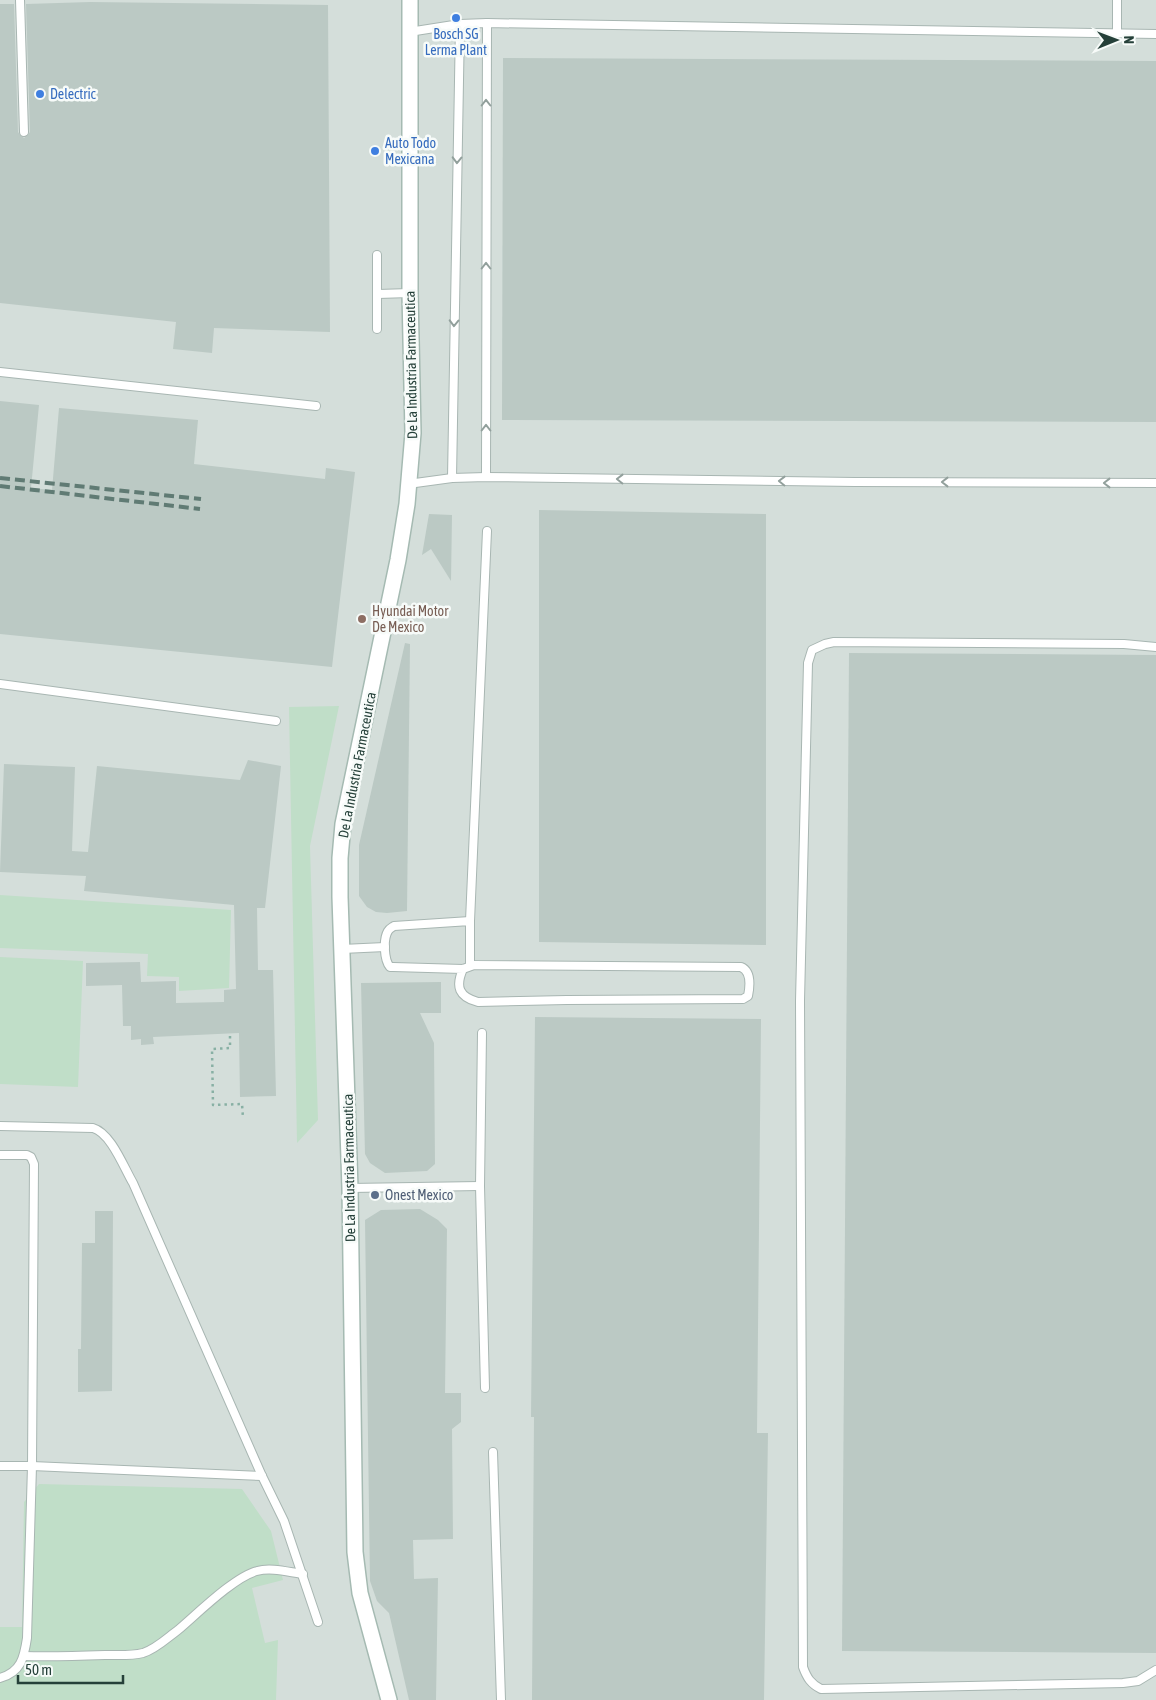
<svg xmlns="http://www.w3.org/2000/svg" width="1156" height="1700" viewBox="0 0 1156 1700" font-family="'Asap Condensed',sans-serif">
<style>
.built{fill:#d4deda}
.green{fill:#c0dec8}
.building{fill:#bbc9c4}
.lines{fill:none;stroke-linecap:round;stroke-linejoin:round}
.lane-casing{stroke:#a8b6b2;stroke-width:10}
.secondary-casing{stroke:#a5bab2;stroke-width:18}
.path{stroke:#88b0a4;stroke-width:2.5;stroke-dasharray:2.5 4;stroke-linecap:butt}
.lane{stroke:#fff;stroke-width:8}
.secondary{stroke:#fff;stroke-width:15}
.rail{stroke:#607b74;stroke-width:4;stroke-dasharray:10 5;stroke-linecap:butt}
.oneway{stroke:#92a09c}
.shop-dot{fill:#3f7fe0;stroke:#f7fbf9;stroke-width:2}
.education-dot{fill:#8d6e63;stroke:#f7fbf9;stroke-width:2}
.service-dot{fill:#5c6f8a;stroke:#f7fbf9;stroke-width:2}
.labels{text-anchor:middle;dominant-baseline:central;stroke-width:5;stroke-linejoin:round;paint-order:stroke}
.shop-label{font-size:14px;fill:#366cbe;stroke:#f7fbf9;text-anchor:start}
.street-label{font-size:14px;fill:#254039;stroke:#f7fbf9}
.education-label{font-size:14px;fill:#785e54;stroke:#f7fbf9;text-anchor:start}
.service-label{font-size:14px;fill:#4e5e75;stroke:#f7fbf9;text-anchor:start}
</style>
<rect width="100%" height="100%" fill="#e6eeeb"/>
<rect class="built" x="0" y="0" width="1156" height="1700"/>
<g class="green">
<polygon points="339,706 310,846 318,1120 297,1143 289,707"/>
<polygon points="0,895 231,910 229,988 179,991 179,977 147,976 148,954 0,948"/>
<polygon points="0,957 83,961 78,1087 0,1084"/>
<polygon points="39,1484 242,1489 271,1531 283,1580 252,1588 265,1643 278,1640 276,1700 0,1700 0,1627 22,1627 24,1502"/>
</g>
<g class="building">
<polygon points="90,2 328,5 330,332 214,328 212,353 173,349 176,322 0,303 0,4 14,4 18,132 20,135 24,138 27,136 30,132 26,4"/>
<polygon points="503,58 1156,61 1156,422 502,420"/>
<polygon points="0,401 39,405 31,488 52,490 59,408 198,420 194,464 325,479 326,468 355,472 332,667 0,634"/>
<polygon points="539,510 766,514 766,945 539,942"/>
<polygon points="429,514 452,515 451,581 431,549 422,555"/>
<polygon points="405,643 410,644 407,911 387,913 376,912 367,907 359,896 359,845"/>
<polygon points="849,653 1156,655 1156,1653 842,1651"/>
<polygon points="248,760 281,766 265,908 257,908 258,970 273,970 276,1096 240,1097 239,1033 153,1037 154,1044 141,1045 141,1039 131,1040 131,1026 123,1026 122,985 86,986 86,963 140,962 141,982 176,981 176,1003 224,1002 224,990 236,989 234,905 84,891 86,876 0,872 4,764 75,767 72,851 88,852 97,766 240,780"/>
<polygon points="441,982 441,1013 420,1013 434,1043 435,1164 427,1171 385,1173 370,1163 365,1154 361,983"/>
<polygon points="535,1017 761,1019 757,1433 768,1433 764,1700 532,1700 534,1417 531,1417"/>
<polygon points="420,1209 438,1220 447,1229 445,1393 461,1393 461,1422 452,1429 453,1539 413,1540 414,1579 438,1578 436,1700 409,1700 389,1613 377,1601 370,1581 365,1220 381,1210"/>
<polygon points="95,1211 113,1211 112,1391 78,1392 78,1349 81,1349 82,1243 95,1243"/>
</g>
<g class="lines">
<g class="lane-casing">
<g id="lane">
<polyline points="20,0 24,132"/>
<polyline points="409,32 460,24 487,23 1156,34"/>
<polyline points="1117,32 1117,0"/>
<polyline points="377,255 377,329"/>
<polyline points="378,294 410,293"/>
<polyline points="0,372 316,406"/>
<polyline points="486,477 487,23"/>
<polyline points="452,478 460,24"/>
<polyline points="408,484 452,478 486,477 855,482 1156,483"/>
<path d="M1156,647L1124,644L834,642L825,644L812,650L808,663L800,1001L803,1667C807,1678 811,1684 821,1689L1123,1683L1138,1681L1156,1670"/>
<polyline points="0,684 276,721"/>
<polyline points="470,921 487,531"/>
<polyline points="342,949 385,947"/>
<path d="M463,969C455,987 459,997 478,1002L567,1000L743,999L748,996C750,986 751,971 741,967L474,965L463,969L393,967H390C384,960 383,939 388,931C389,929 391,928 394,926L470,921V966"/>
<polyline points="482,1033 480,1186 485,1388"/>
<path d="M0,1126L93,1128C111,1133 124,1168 133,1183L262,1476L284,1521L318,1622"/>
<path d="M0,1155H27L31,1157L34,1164L32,1466L27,1638C24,1658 21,1672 0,1678"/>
<polyline points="350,1188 480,1186"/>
<polyline points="493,1452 501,1700"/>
<polyline points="0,1466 32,1466 262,1476"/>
<path d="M24,1656C51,1657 78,1656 105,1655C117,1655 131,1656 143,1653C156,1649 167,1638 178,1630C197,1614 234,1577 257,1571C271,1567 288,1572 303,1574"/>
</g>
</g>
<g class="secondary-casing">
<polyline id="secondary" points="389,1700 360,1593 355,1552 350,1188 340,897 340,858 343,824 398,560 407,504 413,433 410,293 410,0"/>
</g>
<polyline class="path" points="230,1036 230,1048 212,1049 213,1105 242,1104 243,1118"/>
<use href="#lane" class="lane"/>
<use href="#secondary" class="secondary"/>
<g class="rail">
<polyline points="0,478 201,499"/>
<polyline points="0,486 200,509"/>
</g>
</g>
<defs><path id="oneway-chevron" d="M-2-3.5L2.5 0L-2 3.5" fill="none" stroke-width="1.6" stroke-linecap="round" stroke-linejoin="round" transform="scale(1.25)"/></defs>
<g class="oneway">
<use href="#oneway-chevron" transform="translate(486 103) rotate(-90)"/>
<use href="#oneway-chevron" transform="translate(457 160) rotate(91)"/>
<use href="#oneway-chevron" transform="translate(486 266) rotate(-90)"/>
<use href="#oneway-chevron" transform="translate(454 323) rotate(91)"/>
<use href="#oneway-chevron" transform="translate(486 428) rotate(-90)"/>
<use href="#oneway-chevron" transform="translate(620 479) rotate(-179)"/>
<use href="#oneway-chevron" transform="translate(782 481) rotate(-179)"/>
<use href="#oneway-chevron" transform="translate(945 482) rotate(-180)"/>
<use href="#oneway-chevron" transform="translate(1107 483) rotate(-180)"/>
</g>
<g class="shop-dot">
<circle cx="456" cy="18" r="5"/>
<circle cx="40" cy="94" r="5"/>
<circle cx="375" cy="151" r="5"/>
</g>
<circle class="education-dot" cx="362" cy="619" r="5"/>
<circle class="service-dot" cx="375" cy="1195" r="5"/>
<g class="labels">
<g class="shop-label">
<text x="456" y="34" text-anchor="middle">Bosch SG<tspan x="456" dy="16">Lerma Plant</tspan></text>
<text x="50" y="94">Delectric</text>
<text x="385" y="143">Auto Todo<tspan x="385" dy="16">Mexicana</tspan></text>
</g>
<g class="street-label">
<text transform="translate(411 365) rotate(-91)">De La Industria Farmaceutica</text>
<text transform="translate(357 765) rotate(-79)">De La Industria Farmaceutica</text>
<text transform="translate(349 1168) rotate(-91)">De La Industria Farmaceutica</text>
</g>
<g class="education-label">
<text x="372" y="611">Hyundai Motor<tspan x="372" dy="16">De Mexico</tspan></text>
</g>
<g class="service-label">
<text x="385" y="1195">Onest Mexico</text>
</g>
</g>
<g transform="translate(1116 40) rotate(89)" stroke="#f7fbf9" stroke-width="4" paint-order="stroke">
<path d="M0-4L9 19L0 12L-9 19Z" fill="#254039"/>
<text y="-8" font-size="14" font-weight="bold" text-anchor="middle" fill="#254039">N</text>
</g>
<path d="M18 1675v8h105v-8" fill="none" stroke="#254039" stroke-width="2.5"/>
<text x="25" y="1675" font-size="15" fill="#254039" stroke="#f7fbf9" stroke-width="4" paint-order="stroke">50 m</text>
</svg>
